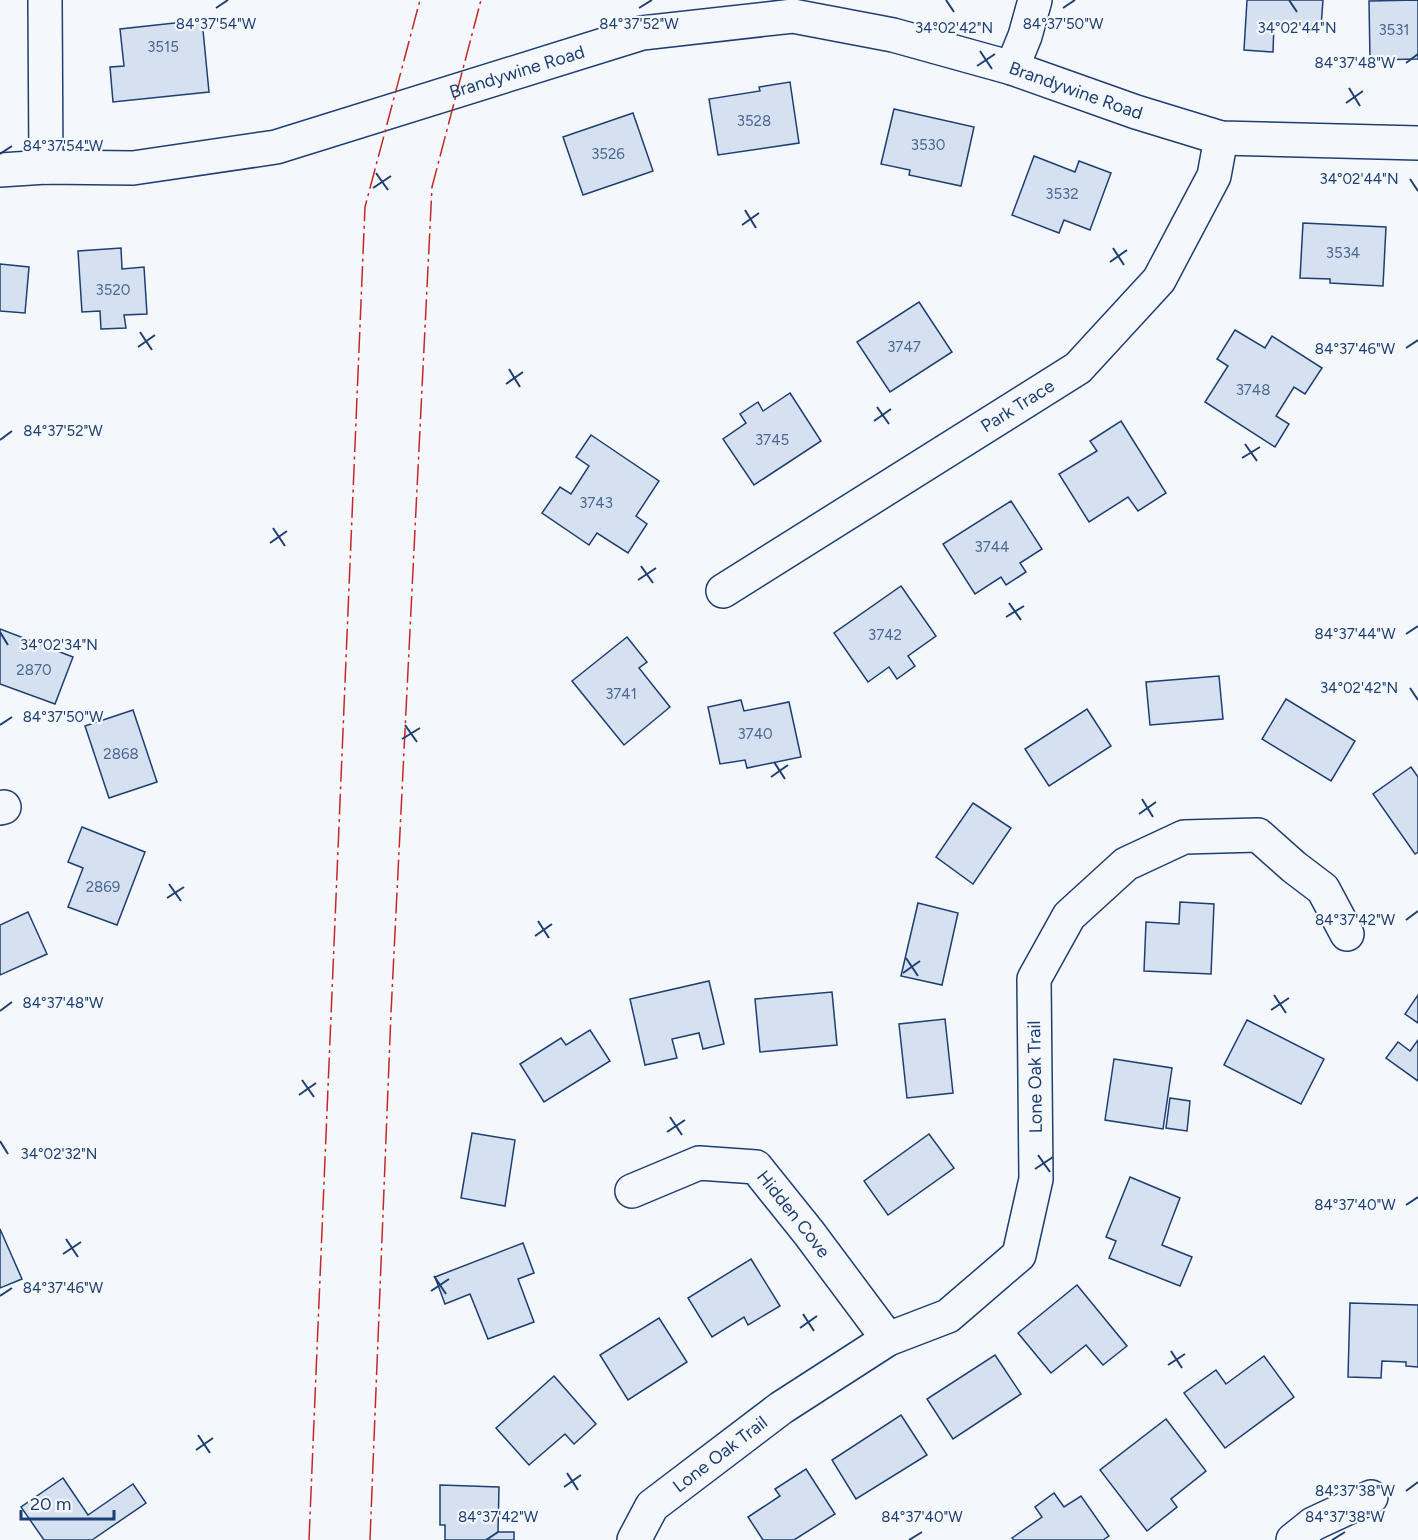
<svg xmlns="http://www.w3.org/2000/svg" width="1418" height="1540" viewBox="0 0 1418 1540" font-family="Figtree,sans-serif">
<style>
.building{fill:#d5e0f0;stroke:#1d3f73;stroke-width:1.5}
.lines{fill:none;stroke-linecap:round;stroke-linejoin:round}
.minor-casing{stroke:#1d3f73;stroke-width:36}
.minor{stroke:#f4f7fb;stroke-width:33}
.power{stroke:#c62828;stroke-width:1.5;stroke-dasharray:21 4.5 3 4.5;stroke-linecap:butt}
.ticks{fill:none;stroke:#1d3f73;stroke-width:2}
.labels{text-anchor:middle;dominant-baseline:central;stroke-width:4.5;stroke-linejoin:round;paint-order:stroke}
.number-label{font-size:15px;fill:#4b6792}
.street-label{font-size:18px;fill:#1d3f73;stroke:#f4f7fb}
.ticks-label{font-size:15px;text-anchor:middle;fill:#1d3f73;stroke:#f4f7fb;stroke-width:4.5;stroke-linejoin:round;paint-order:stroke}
</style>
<rect width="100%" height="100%" fill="#f4f7fb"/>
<g class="building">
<polygon points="1247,0 1323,0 1321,27 1274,24 1273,52 1244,50"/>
<polygon points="1418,0 1418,59 1370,60 1369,1"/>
<polygon points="202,20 209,92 113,102 110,67 124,66 120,29"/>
<polygon points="790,82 799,143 718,155 709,99 760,91 759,87"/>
<polygon points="894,109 974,127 961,186 909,175 910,170 881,164"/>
<polygon points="633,113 653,171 583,195 563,137"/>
<polygon points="1034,156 1075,172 1079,161 1111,173 1090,230 1064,220 1059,233 1012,215"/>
<polygon points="1303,223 1386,227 1383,286 1330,283 1330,279 1300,278"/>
<polygon points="121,248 122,269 144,267 147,314 124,315 126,328 101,329 100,311 82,312 78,251"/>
<polygon points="0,264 29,267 25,313 0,311"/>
<polygon points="919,302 952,352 890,392 857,342"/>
<polygon points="1235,330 1265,348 1272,336 1322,368 1305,394 1294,387 1276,416 1289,424 1275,447 1205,402 1228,366 1217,359"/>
<polygon points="790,393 821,441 754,485 723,439 746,423 740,414 758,402 763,411"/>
<polygon points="1121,421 1166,493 1138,511 1128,497 1089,522 1059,474 1097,451 1090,441"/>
<polygon points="591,435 659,481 636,516 647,524 628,553 597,533 589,545 542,513 560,487 571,494 589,466 576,457"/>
<polygon points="1011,501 1042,549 1020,563 1026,572 1006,585 1001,577 975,594 943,544"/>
<polygon points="901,586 936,636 908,656 915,666 897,679 889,667 868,682 834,633"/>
<polygon points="0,629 73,657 55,704 0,684"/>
<polygon points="627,637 647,662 639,668 670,707 624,745 572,681"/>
<polygon points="1219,676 1223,719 1150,725 1146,682"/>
<polygon points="1286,699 1355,741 1331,781 1262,739"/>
<polygon points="741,700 744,711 789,702 801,757 747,768 745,760 720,764 708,707"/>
<polygon points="1087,709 1111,746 1049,786 1025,749"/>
<polygon points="133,710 157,782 109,798 85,726"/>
<polygon points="1411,767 1418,777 1418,852 1415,854 1373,794"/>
<polygon points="973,803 1011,828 973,884 936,857"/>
<polygon points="82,827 145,852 117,925 68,907 83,868 68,862"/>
<polygon points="1180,902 1214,904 1211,974 1144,971 1146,922 1179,924"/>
<polygon points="918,903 958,913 942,985 901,976"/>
<polygon points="28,912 47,954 0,975 0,925"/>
<polygon points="709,981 724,1044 703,1049 699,1033 672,1039 677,1058 645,1065 630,999"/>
<polygon points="832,992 837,1045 760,1052 755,999"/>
<polygon points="1418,995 1418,1023 1405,1014"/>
<polygon points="945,1019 953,1093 907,1098 899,1024"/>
<polygon points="1247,1020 1324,1059 1301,1104 1224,1065"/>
<polygon points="590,1030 610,1061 544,1102 520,1064 561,1038 566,1045"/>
<polygon points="1418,1040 1418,1081 1386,1058 1398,1042 1410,1051"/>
<polygon points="1114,1059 1172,1068 1163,1129 1105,1120"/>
<polygon points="1170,1098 1190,1101 1187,1131 1166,1128"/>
<polygon points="472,1133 515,1140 505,1206 461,1198"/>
<polygon points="929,1134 954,1168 888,1215 864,1181"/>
<polygon points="1130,1177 1180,1198 1162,1245 1192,1257 1180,1286 1109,1258 1116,1241 1106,1237"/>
<polygon points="0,1229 22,1279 0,1288"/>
<polygon points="523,1243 534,1273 518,1279 534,1322 488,1339 470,1294 445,1304 435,1277"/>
<polygon points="751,1259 780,1306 748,1325 744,1317 712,1337 688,1298"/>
<polygon points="1077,1285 1127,1346 1103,1365 1086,1345 1051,1373 1018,1333"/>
<polygon points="1350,1303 1418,1305 1418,1367 1406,1366 1406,1362 1382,1361 1381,1378 1348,1377"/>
<polygon points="659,1318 687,1362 628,1400 600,1355"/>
<polygon points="995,1355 1021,1394 953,1439 927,1399"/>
<polygon points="1264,1356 1294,1397 1225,1448 1184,1393 1216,1370 1226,1384"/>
<polygon points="554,1376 596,1424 574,1444 565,1434 529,1465 496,1428"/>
<polygon points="901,1415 927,1455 856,1499 832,1460"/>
<polygon points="1166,1419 1206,1471 1171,1499 1177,1507 1147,1531 1100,1470"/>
<polygon points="806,1469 835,1514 794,1540 763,1540 748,1517 780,1496 775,1489"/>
<polygon points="63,1478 88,1515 133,1484 146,1503 92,1540 44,1540 21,1507"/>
<polygon points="440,1485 499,1487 498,1532 514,1532 514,1540 445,1540 445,1525 440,1525"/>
<polygon points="1054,1493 1064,1507 1081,1496 1109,1536 1103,1540 1014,1540 1012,1538 1042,1517 1035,1507"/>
</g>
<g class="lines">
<g class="minor-casing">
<g id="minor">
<polyline points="45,0 46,167"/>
<polyline points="1012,68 1025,36 1035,0"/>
<path id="s1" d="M0,170L46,167L133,168L276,147L642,33L793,16L893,35L1012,68L1136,112L1221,138L1418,143"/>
<path id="s2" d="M723,591L1078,368L1159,280L1214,176L1221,138"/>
<polyline points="0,808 4,807"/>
<path id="s3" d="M632,1191L699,1163L756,1167L809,1233L888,1339"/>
<path id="s4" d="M634,1540L652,1506L781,1408L888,1339L948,1316L1019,1255L1036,1179L1034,979L1069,916L1126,864L1184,837L1258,835L1294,867L1323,889L1347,934"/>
<polyline points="1293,1540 1313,1524 1371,1497"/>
</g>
</g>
<use href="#minor" class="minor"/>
<g class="power">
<polyline points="309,1540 365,207 420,0"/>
<polyline points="370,1540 391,1013 432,187 481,0"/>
</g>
</g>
<path class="ticks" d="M946,0L954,12M1289,0L1297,12M216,8L228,0M639,8L652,0M1063,8L1075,0M980,51L992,69M1406,63L1418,54M977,66L995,54M1349,88L1360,106M1346,103L1363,91M0,154L12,146M376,173L388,190M1410,179L1418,191M373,188L391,176M745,210L756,228M742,225L759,213M1113,248L1124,265M1110,262L1127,250M140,332L152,350M138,347L155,335M1406,348L1418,340M509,369L520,387M506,384L523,372M877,407L889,424M874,421L891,409M0,440L12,431M1245,444L1257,461M1242,458L1260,447M273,528L285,546M270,543L287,531M641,566L653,583M638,580L656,568M1009,603L1021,620M1006,617L1024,606M0,632L8,645M1406,634L1418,626M1410,688L1418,700M0,725L12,717M405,725L417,742M402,739L420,728M774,762L785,779M771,777L788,765M1142,799L1153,817M1139,814L1156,802M169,884L181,901M167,898L184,887M1406,920L1418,911M538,921L549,938M535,936L552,924M906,958L918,976M903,973L920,961M1274,995L1286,1013M1271,1010L1289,998M0,1011L12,1002M302,1080L314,1097M299,1095L316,1083M670,1117L682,1135M667,1132L685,1120M0,1141L8,1154M1038,1155L1050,1172M1035,1169L1053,1157M1406,1205L1418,1197M66,1239L78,1257M63,1254L81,1242M434,1276L446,1294M431,1291L449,1279M0,1296L12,1288M803,1314L814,1331M800,1328L817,1316M1171,1351L1182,1368M1168,1365L1185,1354M198,1435L210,1453M196,1450L213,1438M567,1473L578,1490M564,1487L581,1475M1406,1491L1418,1482M486,1540L498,1532M909,1540L922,1532M1332,1540L1345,1532"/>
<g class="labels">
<g class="number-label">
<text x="1394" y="30">3531</text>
<text x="163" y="47">3515</text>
<text x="754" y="121">3528</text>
<text x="928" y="145">3530</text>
<text x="608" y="154">3526</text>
<text x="1062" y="194">3532</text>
<text x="1343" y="253">3534</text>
<text x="113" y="290">3520</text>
<text x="904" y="347">3747</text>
<text x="1253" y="390">3748</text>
<text x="772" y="440">3745</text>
<text x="596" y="503">3743</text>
<text x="992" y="547">3744</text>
<text x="885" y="635">3742</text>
<text x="34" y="670">2870</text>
<text x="621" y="694">3741</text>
<text x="755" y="734">3740</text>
<text x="121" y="754">2868</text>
<text x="103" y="887">2869</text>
</g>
<g class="street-label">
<text stroke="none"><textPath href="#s1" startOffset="530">Brandywine Road</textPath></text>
<text stroke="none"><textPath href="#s1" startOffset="1106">Brandywine Road</textPath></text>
<text stroke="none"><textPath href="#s2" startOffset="348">Park Trace</textPath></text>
<text transform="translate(1035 1077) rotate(-91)">Lone Oak Trail</text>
<text stroke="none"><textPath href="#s3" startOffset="190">Hidden Cove</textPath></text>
<text stroke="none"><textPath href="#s4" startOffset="124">Lone Oak Trail</textPath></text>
</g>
</g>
<g class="ticks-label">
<text x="216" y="29">84°37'54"W</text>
<text x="639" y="29">84°37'52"W</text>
<text x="1063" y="29">84°37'50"W</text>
<text x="954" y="33">34°02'42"N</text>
<text x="1297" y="33">34°02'44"N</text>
<text x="1355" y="68">84°37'48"W</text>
<text x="63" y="151">84°37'54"W</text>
<text x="1359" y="184">34°02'44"N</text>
<text x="1355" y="354">84°37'46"W</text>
<text x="63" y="436">84°37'52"W</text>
<text x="1355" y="639">84°37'44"W</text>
<text x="59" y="650">34°02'34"N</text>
<text x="1359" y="693">34°02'42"N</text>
<text x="63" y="722">84°37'50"W</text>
<text x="1355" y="925">84°37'42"W</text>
<text x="63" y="1008">84°37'48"W</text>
<text x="59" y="1159">34°02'32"N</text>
<text x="1355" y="1210">84°37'40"W</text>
<text x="63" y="1293">84°37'46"W</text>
<text x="1355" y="1496">84°37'38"W</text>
<text x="498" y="1522">84°37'42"W</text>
<text x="922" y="1522">84°37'40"W</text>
<text x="1345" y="1522">84°37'38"W</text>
</g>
<path d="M21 1510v9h93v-9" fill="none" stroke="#1d3f73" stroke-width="3"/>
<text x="30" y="1510" font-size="18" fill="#1d3f73" stroke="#f4f7fb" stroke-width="4.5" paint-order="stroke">20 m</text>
</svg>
